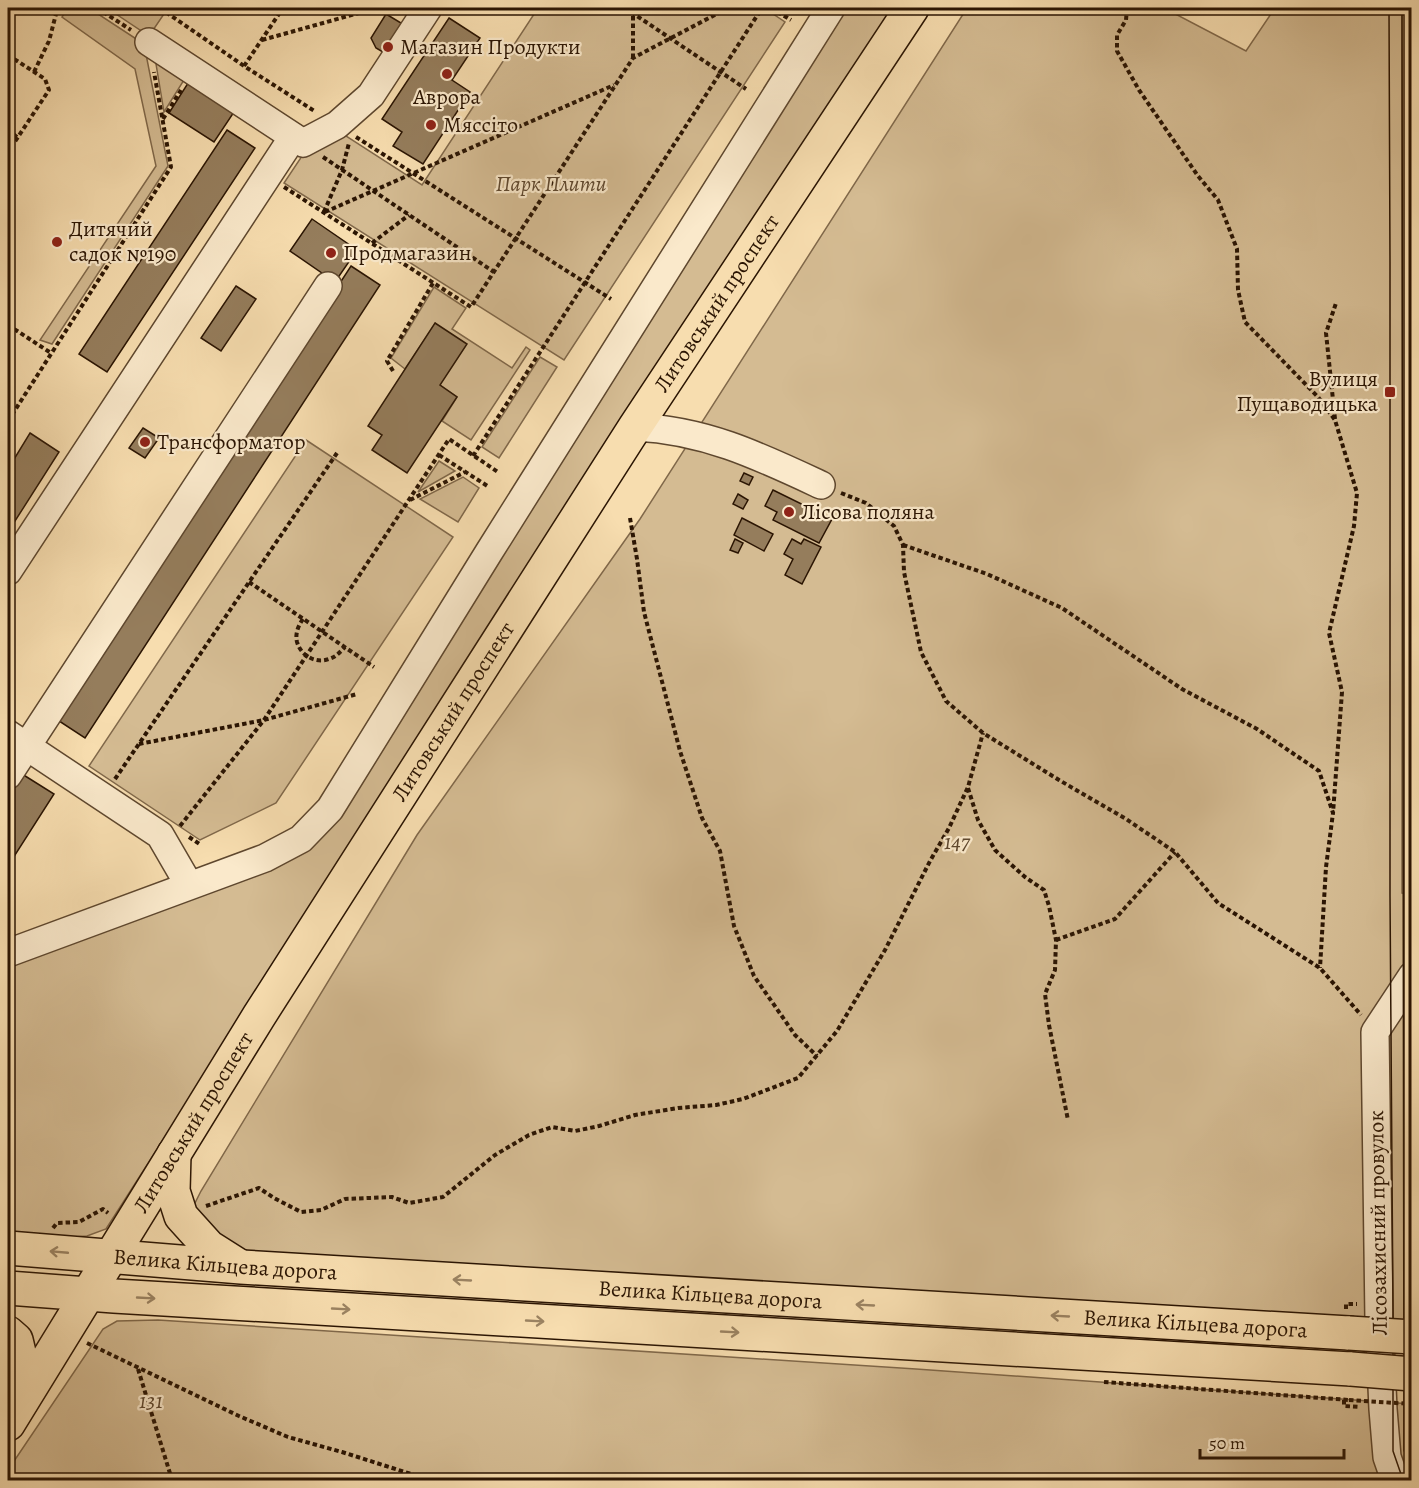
<svg xmlns="http://www.w3.org/2000/svg" width="1419" height="1488" viewBox="0 0 1419 1488" font-family="Alegreya,serif">
<style>
.green{fill:#d4bb92;stroke:#80684a;stroke-width:1.5}
.building{fill:#957d5c;stroke:#2b1503;stroke-width:1.5}
.lines{fill:none;stroke-linecap:round;stroke-linejoin:round}
.minor-casing{stroke:#5e472e;stroke-width:30}
.major-casing{stroke:#2b1503;stroke-width:36}
.path{stroke:#2b1503;stroke-width:4;stroke-dasharray:4.5 3;stroke-linecap:butt}
.minor{stroke:#fae9cb;stroke-width:27}
.major{stroke:#f7ddaf;stroke-width:33}
.tram{stroke:#2b1503;stroke-width:1.5}
.major-bridge-casing{stroke:#2b1503;stroke-width:36;stroke-linecap:butt}
.path-bridge{stroke:#2b1503;stroke-width:4;stroke-dasharray:4.5 3;stroke-linecap:butt}
.major-bridge{stroke:#f7ddaf;stroke-width:33}
.oneway{stroke:#9b8362}
.poi-dot{fill:#8f2418;stroke:#fae9cb;stroke-width:2}
.labels{text-anchor:middle;dominant-baseline:central;stroke-width:4.5;stroke-linejoin:round;paint-order:stroke}
.poi-label{font-size:22px;fill:#2b1503;stroke:#fae9cb;text-anchor:start}
.park-label{font-size:22px;font-style:italic;fill:#5e472e;stroke:#fae9cb}
.street-label{font-size:22px;fill:#2b1503;stroke:#fae9cb}
</style>
<rect width="100%" height="100%" fill="#f7ddaf"/>
<filter id="stains"><feTurbulence type="fractalNoise" baseFrequency=".00333" numOctaves="4"/><feColorMatrix values="0 0 0 0 .2 0 0 0 0 .09 0 0 0 0 .02 0 0 0 .5 -.17"/></filter>
<radialGradient id="worn" r=".72"><stop offset=".6" stop-color="#630" stop-opacity="0"/><stop offset="1" stop-color="#630" stop-opacity=".3"/></radialGradient>
<g class="green">
<polygon points="68,8 89,8 144,44 168,166 52,344 40,340 156,166 135,69 62,17"/>
<polygon points="107,8 155,8 164,14 149,36"/>
<polygon points="538,8 764,8 785,22 564,360 284,183 306,150 340,132 422,185"/>
<polygon points="847,8 899,8 340,864 106,1229 87,1236 61,1238 8,1234 8,960 334,816"/>
<polygon points="967,8 1164,8 1246,51 1275,8 1402,8 1402,893 1412,894 1411,1337 241,1267 192,1209 201,1191 417,835 640,519"/>
<polygon points="153,46 189,72 164,112"/>
<polygon points="434,287 466,308 452,329 512,368 526,347 530,350 471,440 442,421 457,397 440,385 435,324 405,369 391,358"/>
<polygon points="540,357 557,367 499,458 482,447"/>
<polygon points="306,440 453,537 276,803 200,840 89,766"/>
<polygon points="439,461 455,471 418,492"/>
<polygon points="463,477 479,488 458,522 420,499"/>
<polygon points="158,1320 916,1369 1411,1404 1411,1480 8,1480 8,1470 103,1329 117,1321"/>
</g>
<g class="building">
<polygon points="386,14 406,26 388,55 376,48 371,38"/>
<polygon points="449,18 480,38 452,80 470,92 423,164 393,146 402,132 382,119"/>
<polygon points="190,80 236,109 214,142 169,113"/>
<polygon points="227,130 255,148 107,372 79,354"/>
<polygon points="312,219 357,250 335,282 290,251"/>
<polygon points="351,266 380,285 85,738 56,719"/>
<polygon points="236,286 256,299 221,351 201,338"/>
<polygon points="435,323 467,344 440,385 457,397 407,473 372,450 382,435 368,426"/>
<polygon points="143,428 159,438 145,458 129,448"/>
<polygon points="30,433 59,452 8,532 8,469"/>
<polygon points="744,473 753,477 749,485 740,481"/>
<polygon points="773,490 832,519 819,543 773,520 777,512 765,506"/>
<polygon points="738,494 748,500 743,509 733,504"/>
<polygon points="742,518 773,534 764,551 734,535"/>
<polygon points="735,539 743,543 738,553 730,550"/>
<polygon points="792,539 801,544 804,539 821,547 802,584 785,575 793,559 784,554"/>
<polygon points="22,774 54,794 8,866 8,796"/>
</g>
<g class="lines">
<g class="minor-casing">
<g id="minor">
<polyline points="149,42 303,143 337,125 371,95 428,8"/>
<path d="M635,427C705,430 759,456 821,485"/>
<polyline points="8,571 293,137"/>
<polyline points="8,734 160,835 189,885"/>
<polyline points="8,775 328,286"/>
<polyline points="8,953 265,858 301,839 330,809 489,552 831,8"/>
<polyline points="1395,1480 1387,1457 1383,1409 1379,1320 1375,1032 1412,976"/>
</g>
</g>
<g class="major-casing">
<g id="major">
<polyline points="174,1154 173,1191 181,1216 209,1247 239,1266"/>
<path id="s1" d="M8,1248L241,1267L1349,1333"/>
<polyline points="8,1288 114,1296 1351,1369"/>
<polyline points="8,1333 16,1340 22,1365 21,1402"/>
<path id="s2" d="M8,1424L259,1016L635,427L912,8"/>
</g>
</g>
<g class="path">
<polyline points="97,8 131,30"/>
<polyline points="160,8 244,66 316,112"/>
<polyline points="625,8 746,89"/>
<polyline points="771,8 791,20"/>
<polyline points="1127,8 1126,20 1117,35 1117,51 1139,90 1198,176 1218,200 1237,249 1238,290 1245,322 1318,397 1335,420 1357,493 1354,526 1329,633 1342,692 1333,813"/>
<polyline points="262,40 377,8"/>
<polyline points="8,55 45,79 49,90 8,152"/>
<polyline points="633,58 633,8"/>
<polyline points="244,66 283,8"/>
<polyline points="34,72 49,41 56,14 60,8"/>
<polyline points="163,119 181,90"/>
<polyline points="8,130 17,137"/>
<polyline points="356,137 611,299"/>
<polyline points="323,157 494,272"/>
<polyline points="284,187 471,307 633,58 728,8"/>
<polyline points="324,212 342,170 349,143"/>
<polyline points="325,212 614,85"/>
<polyline points="372,243 409,215"/>
<polyline points="8,325 51,353"/>
<polyline points="393,371 387,361 433,283"/>
<polyline points="1335,419 1326,333 1336,303"/>
<polyline points="8,421 171,167 154,72"/>
<polyline points="439,455 489,487"/>
<polyline points="473,456 762,8"/>
<polyline points="841,493 866,503 894,526 903,545 904,572 921,652 946,701 983,733 1059,780 1126,819 1175,852 1218,903 1320,968 1361,1015"/>
<polyline points="410,500 465,472"/>
<polyline points="630,518 637,559 644,612 680,751 702,818 720,851 734,926 754,976 795,1035 817,1056"/>
<polyline points="903,545 987,574 1062,608 1182,689 1257,729 1319,771 1333,813 1326,867 1320,968"/>
<polyline points="249,582 374,667"/>
<path d="M303,619C298,626 295,634 297,642C301,656 316,664 329,659C336,657 340,652 345,647"/>
<polyline points="139,744 264,720 357,694"/>
<polyline points="115,779 337,453"/>
<polyline points="968,788 978,820 995,850 1025,877 1044,890 1049,906 1056,940 1055,970 1045,994 1049,1025 1068,1120"/>
<polyline points="180,826 264,720 449,439 498,472"/>
<polyline points="189,837 201,845"/>
<polyline points="1056,940 1115,919 1175,852"/>
<polyline points="206,1206 259,1188 274,1198 301,1212 321,1210 345,1199 392,1197 409,1203 443,1197 495,1155 529,1135 552,1127 575,1131 599,1126 635,1115 678,1108 716,1105 743,1099 798,1078 837,1031 885,950 930,861 949,828 968,787 983,733"/>
<polyline points="53,1228 57,1223 79,1222 103,1209 108,1213"/>
<polyline points="1346,1309 1346,1304 1357,1304"/>
<polyline points="87,1343 239,1416 288,1437 342,1452 430,1480"/>
<polyline points="138,1369 172,1480"/>
<polyline points="1104,1382 1349,1400"/>
<polyline points="1344,1400 1344,1406 1360,1407"/>
</g>
<use href="#minor" class="minor"/>
<use href="#major" class="major"/>
<g class="tram">
<polyline points="1389,8 1390,262 1390,895 1393,1310 1393,1451 1403,1480"/>
<polyline points="1402,8 1404,1450 1412,1475"/>
</g>
<g class="major-bridge-casing">
<g id="major-bridge">
<polyline points="1349,1333 1412,1337"/>
<polyline points="1351,1369 1412,1374"/>
</g>
</g>
<polyline class="path-bridge" points="1349,1400 1412,1404"/>
<use href="#major-bridge" class="major-bridge"/>
</g>
<defs><path id="oneway-shaft" d="M-6 0H5M1.5-3L5.5 0L1.5 3" fill="none" stroke-width="1.6" stroke-linecap="round" stroke-linejoin="round" transform="scale(1.5)"/></defs>
<g class="oneway">
<use href="#oneway-shaft" transform="translate(59 1252) rotate(-175)"/>
<use href="#oneway-shaft" transform="translate(462 1280) rotate(-177)"/>
<use href="#oneway-shaft" transform="translate(146 1298) rotate(3)"/>
<use href="#oneway-shaft" transform="translate(865 1305) rotate(-177)"/>
<use href="#oneway-shaft" transform="translate(341 1309) rotate(3)"/>
<use href="#oneway-shaft" transform="translate(1060 1316) rotate(-177)"/>
<use href="#oneway-shaft" transform="translate(535 1321) rotate(3)"/>
<use href="#oneway-shaft" transform="translate(730 1332) rotate(3)"/>
</g>
<g class="poi-dot">
<circle cx="388" cy="47" r="6"/>
<circle cx="447" cy="74" r="6"/>
<circle cx="431" cy="125" r="6"/>
<circle cx="57" cy="242" r="6"/>
<circle cx="331" cy="253" r="6"/>
<rect x="1384" y="386" width="12" height="12" rx="3"/>
<circle cx="145" cy="442" r="6"/>
<circle cx="789" cy="512" r="6"/>
</g>
<g class="labels">
<g class="poi-label">
<text x="400" y="47">Магазин Продукти</text>
<text x="447" y="97" text-anchor="middle">Аврора</text>
<text x="443" y="125">Мяссіто</text>
<text x="69" y="229">Дитячий<tspan x="69" dy="25">садок №190</tspan></text>
<text x="343" y="253">Продмагазин</text>
<text x="1378" y="379" text-anchor="end">Вулиця<tspan x="1378" dy="25">Пущаводицька</tspan></text>
<text x="157" y="442">Трансформатор</text>
<text x="801" y="512">Лісова поляна</text>
</g>
<g class="park-label">
<text x="551" y="184">Парк Плити</text>
<text x="957" y="842">147</text>
<text x="151" y="1401">131</text>
</g>
<g class="street-label">
<text stroke="none"><textPath href="#s2" startOffset="1326">Литовський проспект</textPath></text>
<text stroke="none"><textPath href="#s2" startOffset="840">Литовський проспект</textPath></text>
<text stroke="none"><textPath href="#s2" startOffset="354">Литовський проспект</textPath></text>
<text transform="translate(1378 1223) rotate(-91)">Лісозахисний провулок</text>
<text stroke="none"><textPath href="#s1" startOffset="218">Велика Кільцева дорога</textPath></text>
<text stroke="none"><textPath href="#s1" startOffset="704">Велика Кільцева дорога</textPath></text>
<text stroke="none"><textPath href="#s1" startOffset="1190">Велика Кільцева дорога</textPath></text>
</g>
</g>
<rect width="1419" height="1488" fill="none" stroke="#f7ddaf" stroke-width="30"/>
<rect x="9" y="9" width="1401" height="1470" fill="none" stroke="#2b1503" stroke-width="3"/>
<rect x="15" y="15" width="1389" height="1458" fill="none" stroke="#2b1503" stroke-width="1.5"/>
<path d="M1200 1449v9h144v-9" fill="none" stroke="#2b1503" stroke-width="3"/>
<text x="1209" y="1449" font-size="18" fill="#2b1503" stroke="#fae9cb" stroke-width="4.5" paint-order="stroke">50 m</text>
<rect width="100%" height="100%" filter="url(#stains)"/>
<rect width="100%" height="100%" fill="url(#worn)"/>
</svg>
